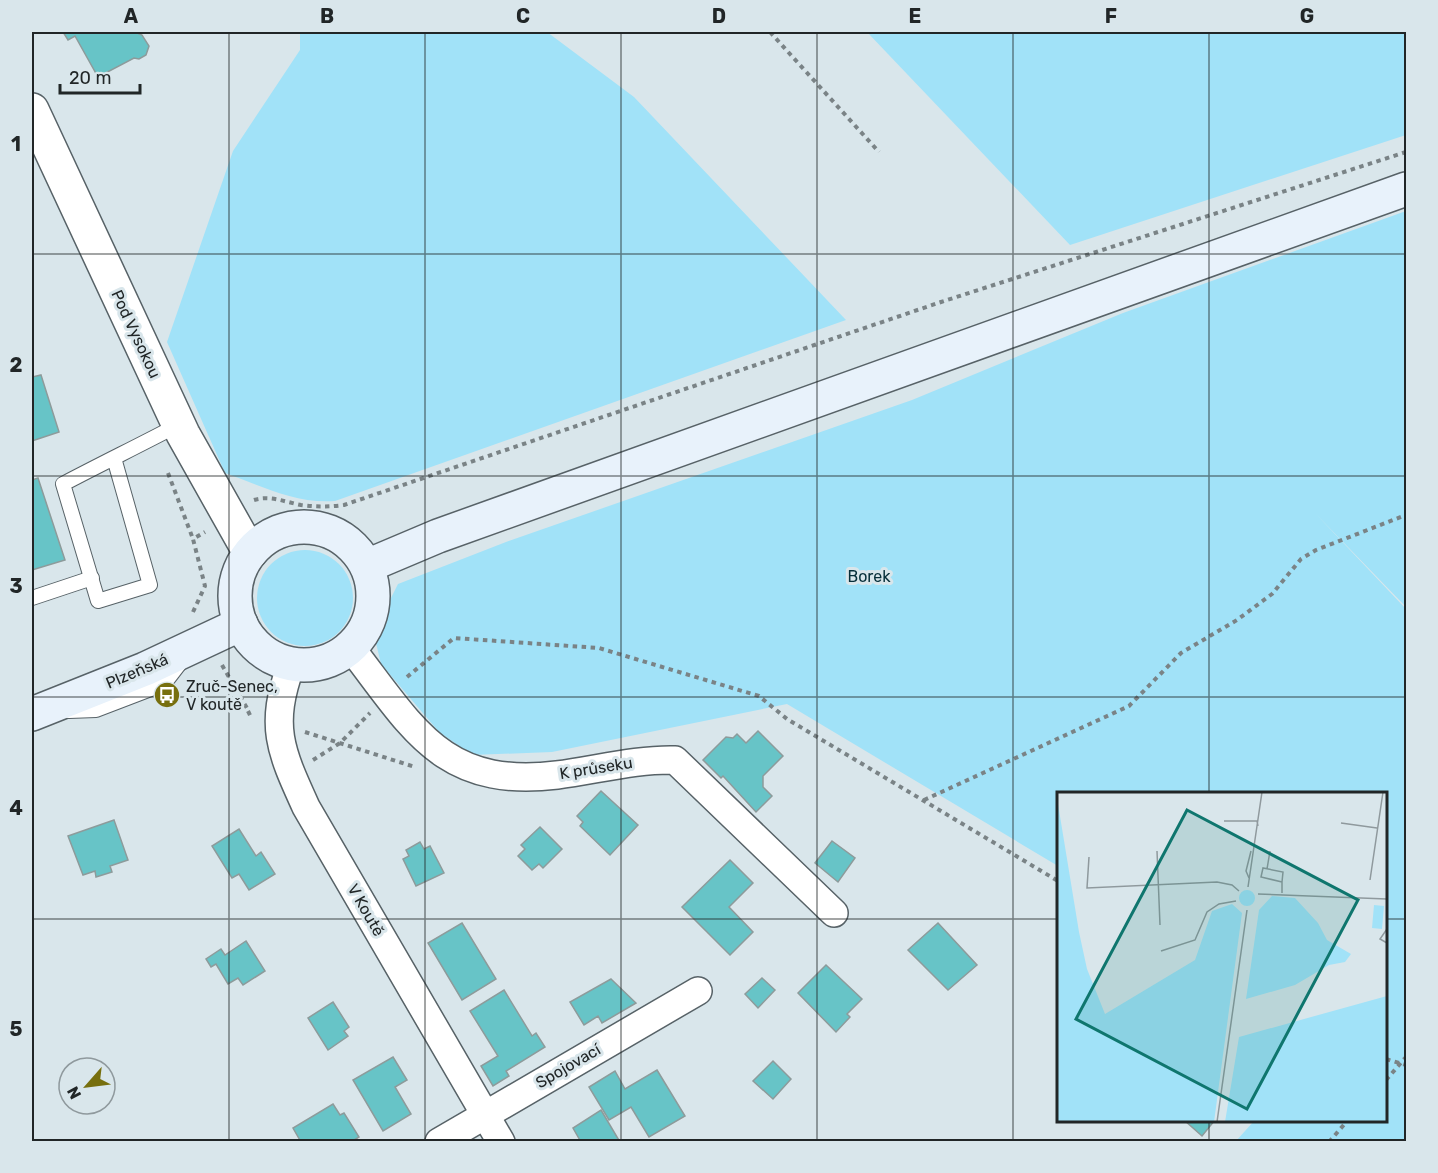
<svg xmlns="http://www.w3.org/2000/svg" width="1438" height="1173" viewBox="0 0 1438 1173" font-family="Rubik,sans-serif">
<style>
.green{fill:#a1e2f8}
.building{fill:#67c4c7;stroke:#8d9b9b;stroke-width:1.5}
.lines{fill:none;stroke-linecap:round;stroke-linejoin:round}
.service-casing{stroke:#576267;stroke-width:16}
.minor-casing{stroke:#576267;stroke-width:30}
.tertiary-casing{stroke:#576267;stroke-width:36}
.secondary-casing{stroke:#576267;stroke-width:36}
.path{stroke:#7a8386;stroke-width:4;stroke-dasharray:4.5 4.5;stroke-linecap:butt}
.service{stroke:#fff;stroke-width:14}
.minor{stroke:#fff;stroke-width:27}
.tertiary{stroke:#fff;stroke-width:33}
.secondary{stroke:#e8f2fb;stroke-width:33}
.grid{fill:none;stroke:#212627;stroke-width:1.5;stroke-opacity:0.55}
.labels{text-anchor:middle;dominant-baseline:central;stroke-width:6;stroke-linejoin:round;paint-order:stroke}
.street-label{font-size:16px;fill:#212627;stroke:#d9e6eb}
.park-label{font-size:16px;fill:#062f3a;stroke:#d9e6eb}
.poi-label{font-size:16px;fill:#212627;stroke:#d9e6eb;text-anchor:start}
.inset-road{fill:none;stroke:#8f999d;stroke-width:1.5}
.view{fill:#0f766e;fill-opacity:0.15;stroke:#0f766e;stroke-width:3}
.inset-edge{fill:none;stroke:#212627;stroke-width:3}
.neatline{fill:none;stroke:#212627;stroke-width:2}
.grid-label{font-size:20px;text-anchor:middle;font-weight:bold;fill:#212627}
</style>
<rect width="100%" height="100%" fill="#d9e6eb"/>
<g class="green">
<path d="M300,32H547L634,97L846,320L335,501C295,504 262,486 225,473L167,342L233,151L300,50Z"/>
<polygon points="867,32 1406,32 1406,135 1070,245"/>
<polygon points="1406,211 1406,607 1314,512 1406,609 1406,1141 1236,1141 1254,1121 1386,1120 1386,794 1058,794 1058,866 787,704 552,752 472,755 439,732 381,664 376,643 385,610 398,584 506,542 912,400 1123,313"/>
<circle cx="305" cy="598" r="48"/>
</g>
<g class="building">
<polygon points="63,32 135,32 142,35 149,46 146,55 139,59 134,58 98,77 75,36 68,40"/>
<polygon points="41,375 59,432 32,441 32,377"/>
<polygon points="38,478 65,560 32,570 32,480"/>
<polygon points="758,731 783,756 763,776 763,787 772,796 756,812 723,776 721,778 703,760 726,737 733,738 737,734 746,743"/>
<polygon points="601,791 638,825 610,855 580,826 583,822 577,816"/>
<polygon points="114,820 128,860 110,866 112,872 96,877 95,871 83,875 68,836"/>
<polygon points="540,827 562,849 543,868 539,864 532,870 518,856 525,849 521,845"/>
<polygon points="239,829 256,856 261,852 275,874 249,890 239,874 232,878 212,846"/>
<polygon points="832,841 855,858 838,882 815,863"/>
<polygon points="420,842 424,849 430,846 444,873 416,886 403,859 409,856 406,850"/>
<polygon points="730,860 753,883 729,907 753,932 730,955 682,907"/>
<polygon points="462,923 496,979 462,1000 428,943"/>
<polygon points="938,923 977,965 948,990 908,950"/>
<polygon points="246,941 265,971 243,985 238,978 228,984 216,964 211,967 206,959 221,949 225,955"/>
<polygon points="826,965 862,999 847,1014 850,1017 836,1032 798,993"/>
<polygon points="762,978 775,990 758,1008 745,994"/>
<polygon points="611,979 636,1003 602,1023 598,1016 584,1025 570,1002"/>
<polygon points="504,990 532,1036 536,1033 545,1047 506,1071 509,1076 493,1086 481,1066 498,1056 470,1011"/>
<polygon points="333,1002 349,1027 344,1031 348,1036 328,1050 308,1018"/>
<polygon points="393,1057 407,1080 395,1087 411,1114 383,1131 353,1080"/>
<polygon points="773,1061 791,1079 773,1099 753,1081"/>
<polygon points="657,1070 685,1116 649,1137 631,1107 609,1120 589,1087 615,1071 625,1089"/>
<polygon points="333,1104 340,1115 344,1113 359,1137 351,1142 301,1142 293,1128"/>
<polygon points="601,1110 620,1142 581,1142 573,1128"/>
<polygon points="1184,1120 1215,1120 1202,1136"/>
</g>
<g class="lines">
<g class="service-casing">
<g id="service">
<path d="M114,458L150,585L98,601L63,484C101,464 140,445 178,425"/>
<polyline points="32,598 92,578"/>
<polyline points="69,711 96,710 164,684 181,662"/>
</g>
</g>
<g class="minor-casing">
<g id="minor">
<path d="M351,648C413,728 442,789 557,775C596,770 636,759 675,760L834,913"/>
<path d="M291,665C269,726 280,750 306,807L501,1142"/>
<polyline points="439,1142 698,991"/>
</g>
</g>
<g class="tertiary-casing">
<polyline id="tertiary" points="32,110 183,434 250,553"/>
</g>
<g class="secondary-casing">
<g id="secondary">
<circle cx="304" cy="596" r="69"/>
<polyline points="367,566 438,536 1406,189"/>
<polyline points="32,714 145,669 241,624"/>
</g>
</g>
<g class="path">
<polyline points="770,32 879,152"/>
<polyline points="168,473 193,539"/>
<path d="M254,500C270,495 285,502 301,505C316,507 329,507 344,505L941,302L1406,152"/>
<polyline points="193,612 205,586 193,539 205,532"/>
<polyline points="222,665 248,710"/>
<polyline points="407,677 454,638 599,648 759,696 787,719 1058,881"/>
<polyline points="248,711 252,719"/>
<polyline points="305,732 415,767"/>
<polyline points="313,760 340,743 370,713"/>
<polyline points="924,800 1129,706 1181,653 1237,620 1272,594 1301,559 1316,550 1406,515"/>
<polyline points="1386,1059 1406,1065"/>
<polyline points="1386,1080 1406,1057"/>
<polyline points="1329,1142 1348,1120"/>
</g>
<use href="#service" class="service"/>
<use href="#minor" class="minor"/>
<use href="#tertiary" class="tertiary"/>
<use href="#secondary" class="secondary"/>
</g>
<path class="grid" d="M229,32V1142M425,32V1142M621,32V1142M817,32V1142M1013,32V1142M1209,32V794M32,254H1406M32,476H1406M32,697H1406M32,919H1058M1386,919H1406M1209,1120V1142"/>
<defs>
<g id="bus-disc" transform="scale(1.35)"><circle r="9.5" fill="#776f0e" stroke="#d9e6eb"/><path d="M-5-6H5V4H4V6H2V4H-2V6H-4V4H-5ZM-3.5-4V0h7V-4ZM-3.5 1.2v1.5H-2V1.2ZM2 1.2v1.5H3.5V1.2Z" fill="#fff"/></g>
</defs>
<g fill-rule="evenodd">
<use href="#bus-disc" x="167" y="695"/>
</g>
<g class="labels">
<g class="street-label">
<text transform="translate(136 334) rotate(65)">Pod Vysokou</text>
<text transform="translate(137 671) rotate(-23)">Plzeňská</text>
<text transform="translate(596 768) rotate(-9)">K průseku</text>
<text transform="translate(366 910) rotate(60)">V Koutě</text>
<text transform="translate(568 1066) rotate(-30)">Spojovací</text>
</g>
<g class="park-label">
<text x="869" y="576">Borek</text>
</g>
<g class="poi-label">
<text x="186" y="686">Zruč-Senec,<tspan x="186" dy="18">V koutě</tspan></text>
</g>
</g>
<g transform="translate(1057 792)">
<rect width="330" height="330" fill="#d9e6eb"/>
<path d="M0,6L22,140L30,177L48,222L138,168L155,119L175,112L185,121L157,330H0ZM182 106a8 8 0 1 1 16 0a8 8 0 1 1-16 0ZM215,104L238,106L261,131L270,148L294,162L288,170L272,173L238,193L189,207L202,118ZM317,113L327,114L325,137L315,136ZM330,204V330H168L182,245Z" fill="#a1e2f8"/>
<path class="inset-road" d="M167,29H200L201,34M284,31L320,36M100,59L103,133M32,65L30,96L160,90L175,93L182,99M210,77L213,59M192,86L189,79L194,59M313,88L326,0M191,95L205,0M225,101V90L226,80L206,76L204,85L225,90M201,102L330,107M330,137L323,147L330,151M104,159L138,148L150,120L162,112L179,109M160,330L190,118"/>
<path class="view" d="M130,18L301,108L190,317L19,227Z"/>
<rect width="330" height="330" class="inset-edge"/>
</g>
<rect width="1438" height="1173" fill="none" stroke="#d9e6eb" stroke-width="66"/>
<g transform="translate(87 1086) rotate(242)"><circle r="28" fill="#d9e6eb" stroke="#8f999d" stroke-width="1.5"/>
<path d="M0-4.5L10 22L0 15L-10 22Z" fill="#776f0e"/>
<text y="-9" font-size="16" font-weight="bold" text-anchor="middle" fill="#212627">N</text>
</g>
<path d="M60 84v9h80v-9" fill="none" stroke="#212627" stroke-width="3"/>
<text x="69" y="84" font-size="18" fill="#212627" stroke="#d9e6eb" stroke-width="4.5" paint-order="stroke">20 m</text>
<rect x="33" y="33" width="1372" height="1107" class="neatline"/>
<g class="grid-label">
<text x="131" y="23">A</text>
<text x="327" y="23">B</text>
<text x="523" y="23">C</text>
<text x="719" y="23">D</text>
<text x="915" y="23">E</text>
<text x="1111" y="23">F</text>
<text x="1307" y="23">G</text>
<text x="16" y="151">1</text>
<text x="16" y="372">2</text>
<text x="16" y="593">3</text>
<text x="16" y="815">4</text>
<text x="16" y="1036">5</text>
</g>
</svg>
